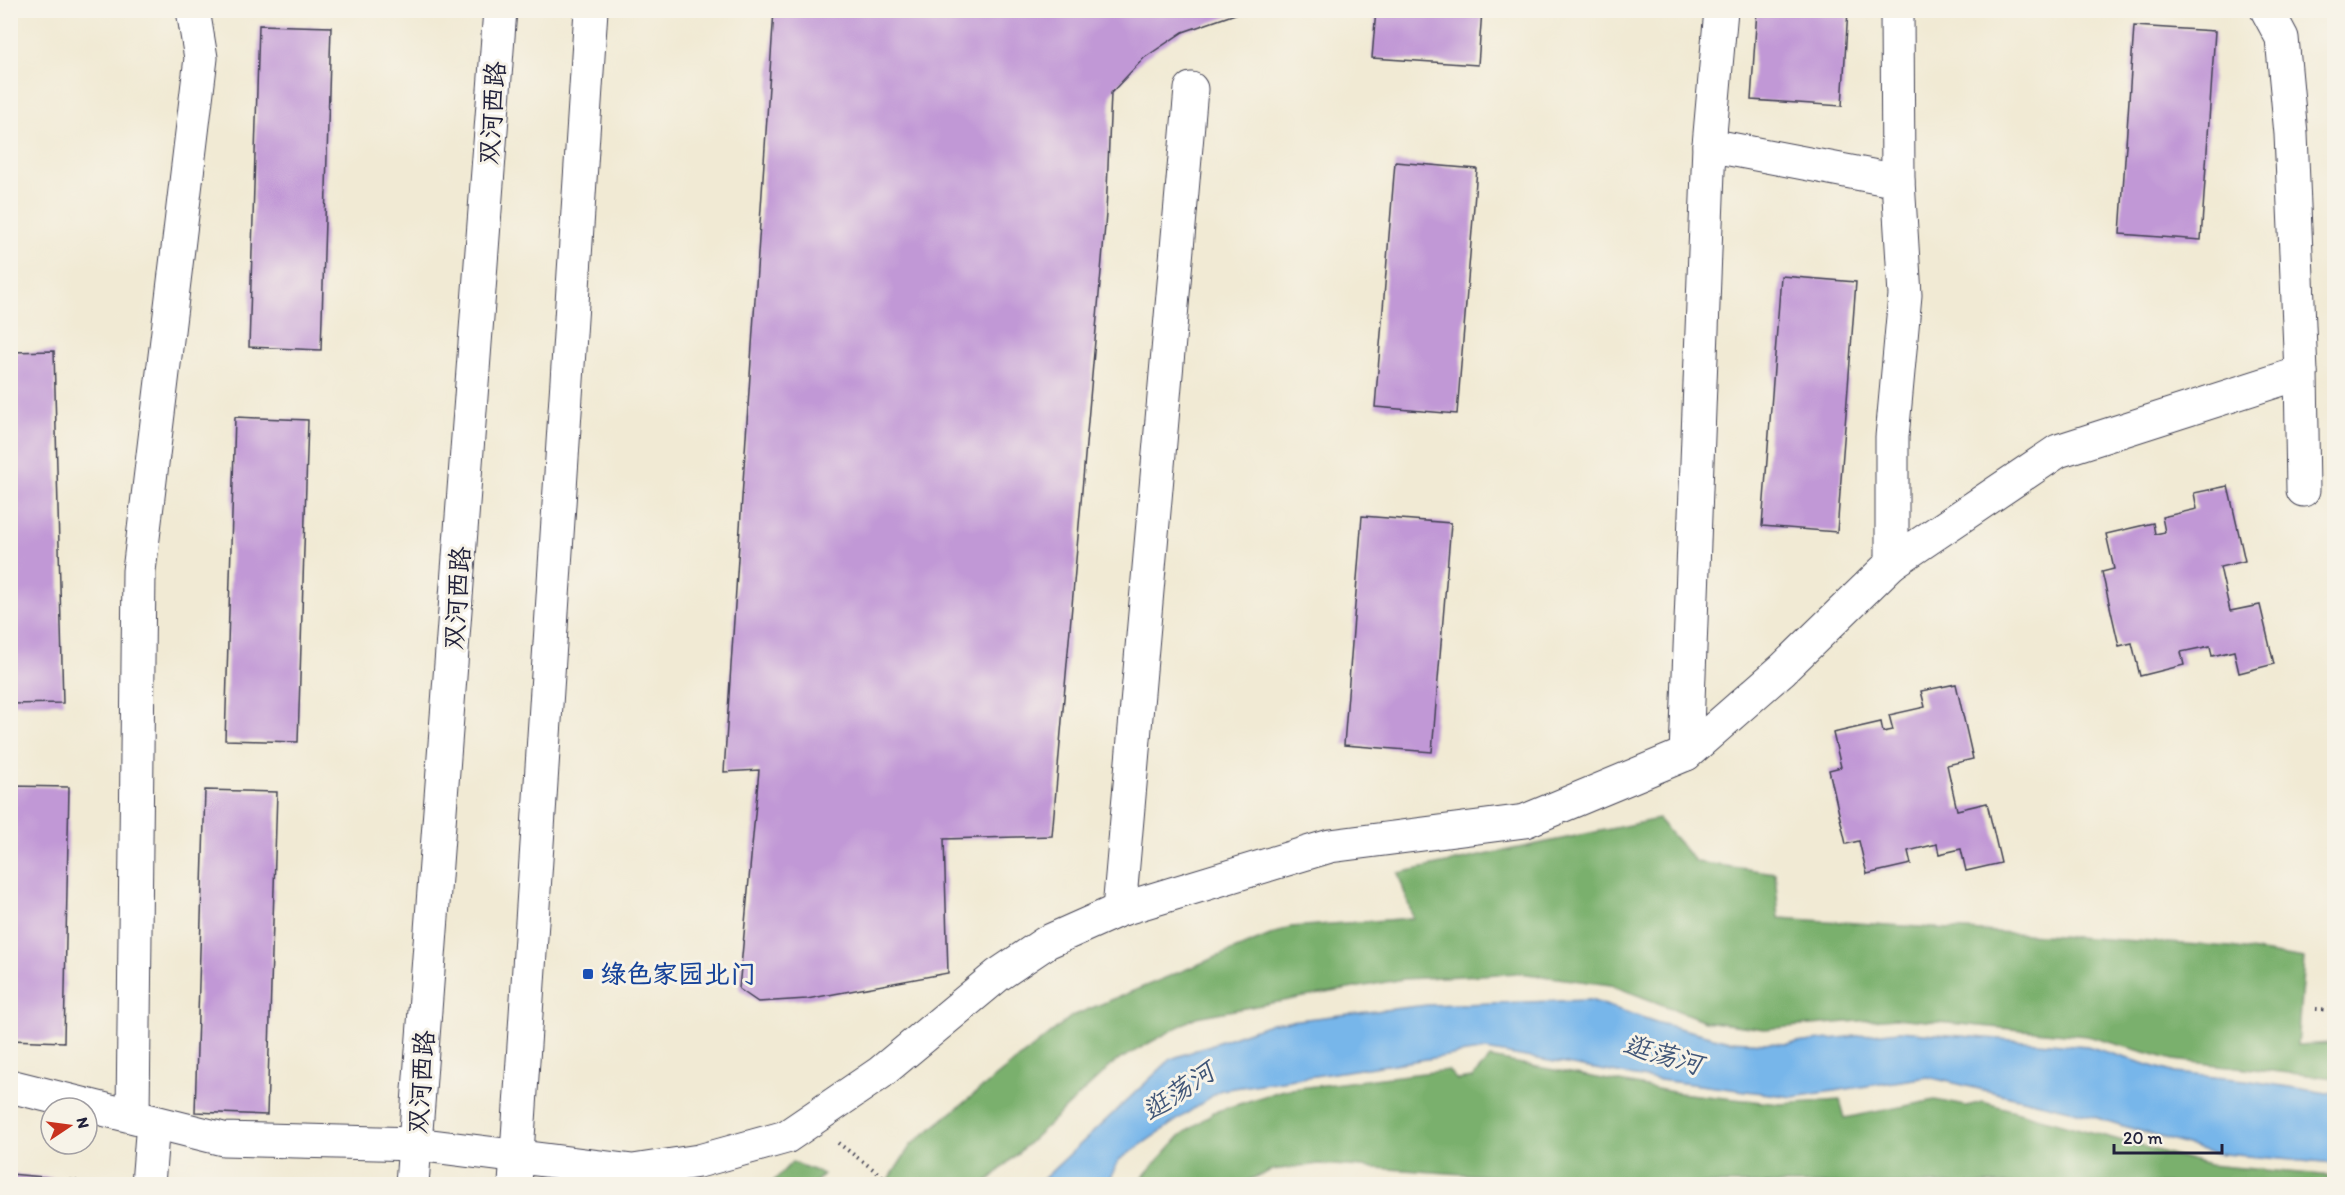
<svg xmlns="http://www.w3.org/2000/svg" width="2345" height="1195" viewBox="0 0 2345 1195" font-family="Itim,'LXGW WenKai TC',sans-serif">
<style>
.forest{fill:#7ab06d;stroke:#4e6954;stroke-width:1.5}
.water{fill:#77b6ea;stroke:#4c6c92;stroke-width:1.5}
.building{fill:#c198d6}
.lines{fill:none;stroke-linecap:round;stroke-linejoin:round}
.minor-casing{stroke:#414052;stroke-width:35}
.path{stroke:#414052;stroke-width:4;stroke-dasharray:1.5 4.5;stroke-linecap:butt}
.minor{stroke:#fff;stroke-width:33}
.transit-dot{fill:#1a4fb4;stroke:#f7f3e8;stroke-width:2}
.labels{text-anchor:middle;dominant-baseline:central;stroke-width:6;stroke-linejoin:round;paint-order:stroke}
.street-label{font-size:26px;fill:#22223b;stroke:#f7f3e8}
.transit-label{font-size:26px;font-weight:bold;fill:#164399;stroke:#f7f3e8;text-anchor:start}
.water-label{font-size:27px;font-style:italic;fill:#405678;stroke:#f7f3e8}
</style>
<rect width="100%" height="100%" fill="#f7f3e8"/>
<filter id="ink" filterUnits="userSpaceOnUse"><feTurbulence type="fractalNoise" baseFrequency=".0167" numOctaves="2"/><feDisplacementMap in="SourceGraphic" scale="12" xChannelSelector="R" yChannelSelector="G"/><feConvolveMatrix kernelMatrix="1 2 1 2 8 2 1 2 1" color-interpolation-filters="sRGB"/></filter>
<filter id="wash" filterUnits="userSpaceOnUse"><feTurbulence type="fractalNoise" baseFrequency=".008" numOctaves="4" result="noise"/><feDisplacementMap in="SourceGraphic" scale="24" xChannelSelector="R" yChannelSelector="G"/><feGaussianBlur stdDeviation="1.35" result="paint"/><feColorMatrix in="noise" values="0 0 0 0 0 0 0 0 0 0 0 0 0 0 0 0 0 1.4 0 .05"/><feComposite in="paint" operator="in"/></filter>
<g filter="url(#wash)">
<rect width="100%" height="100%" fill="#f1ead4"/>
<g class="forest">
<polygon points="1658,819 1696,862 1775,873 1779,918 2231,947 2304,959 2297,1045 2334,1043 2334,1078 2173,1060 2087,1036 1895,1018 1764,1029 1705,1021 1611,985 1519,973 1403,979 1196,1017 1115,1062 985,1184 886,1184 911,1145 1072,1016 1290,927 1413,918 1398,873"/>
<polygon points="1490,1058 1679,1093 1780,1104 1840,1100 1845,1118 1935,1100 1966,1106 1983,1102 2209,1165 2334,1176 2334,1184 1603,1184 1319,1164 1272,1170 1240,1184 1136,1184 1180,1136 1214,1112 1283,1090 1448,1070 1457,1080 1472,1078"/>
<polygon points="792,1162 824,1174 814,1184 771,1184"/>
</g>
<polygon class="water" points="1590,1000 1659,1023 1729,1041 1787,1044 1899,1031 2087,1046 2175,1073 2245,1080 2327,1093 2334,1092 2334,1164 2213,1153 2074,1111 1928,1077 1793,1097 1652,1079 1486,1050 1221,1090 1119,1160 1108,1184 1038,1184 1171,1059 1272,1023 1427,1005"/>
<g id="blocks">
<g class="building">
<polygon points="774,10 1244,11 1183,32 1144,58 1111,93 1106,214 1052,836 944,839 948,973 807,999 758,1002 739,989 759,770 724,772"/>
<polygon points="1376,10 1482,10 1478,65 1372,58"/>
<polygon points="1757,10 1848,10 1842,106 1751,100"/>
<polygon points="259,25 331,27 321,350 249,347"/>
<polygon points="2134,26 2215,31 2201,240 2120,234"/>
<polygon points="1395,162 1477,169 1457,414 1375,407"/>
<polygon points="1781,276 1856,282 1837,532 1762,526"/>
<polygon points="54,351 63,703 10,704 10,352"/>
<polygon points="235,417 308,420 298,742 225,740"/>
<polygon points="2228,486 2245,561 2220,567 2230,611 2260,605 2274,664 2239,673 2234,651 2212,656 2210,646 2181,652 2184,665 2140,676 2132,643 2119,646 2102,572 2114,569 2106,534 2153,523 2155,534 2165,532 2162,517 2197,509 2194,493"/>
<polygon points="1362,516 1451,523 1432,752 1344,745"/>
<polygon points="1956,684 1973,759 1947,765 1957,810 1987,803 2001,863 1966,871 1961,849 1939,854 1937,844 1908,851 1911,864 1867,874 1859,841 1846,844 1829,770 1841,767 1833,733 1881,722 1883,732 1893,730 1889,715 1925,707 1921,691"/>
<polygon points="10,786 69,787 64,1042 10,1040"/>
<polygon points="205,790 277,792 267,1115 195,1112"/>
<polygon points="10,1174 76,1180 75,1184 10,1184"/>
</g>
</g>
</g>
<g filter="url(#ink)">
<use href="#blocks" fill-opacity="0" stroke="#414052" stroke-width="1.5"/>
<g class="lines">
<g class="minor-casing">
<g id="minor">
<polyline points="1897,10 1898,181 1905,295 1892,437 1892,563 2058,451 2301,373"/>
<polyline points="2267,10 2282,38 2291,134 2301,373 2303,490"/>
<polyline points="1709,145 1898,181"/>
<polyline points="1686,754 1783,669 1892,563"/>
<polyline points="1119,910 1191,89"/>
<polyline points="10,1086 223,1139 416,1144 633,1171 699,1161 786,1137 880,1073 998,975 1047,942 1119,910 1330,846 1525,821 1686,754 1709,145 1721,10"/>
<polyline points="133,1116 139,571 201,58 193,10"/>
<polyline points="148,1184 153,1122"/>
<polyline points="412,1184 500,10"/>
<polyline points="515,1184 591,10"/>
</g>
</g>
<g class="path">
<polyline points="2316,1009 2334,1010"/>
<polyline points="838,1143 893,1184"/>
</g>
<use href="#minor" class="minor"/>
</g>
</g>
<rect class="transit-dot" x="582" y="968" width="12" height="12" rx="3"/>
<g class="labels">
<g class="street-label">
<text transform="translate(492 113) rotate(-86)">双河西路</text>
<text transform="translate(457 598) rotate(-86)">双河西路</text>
<text transform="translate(421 1082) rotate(-86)">双河西路</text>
</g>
<g class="transit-label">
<text x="600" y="974">绿色家园北门</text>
</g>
<g class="water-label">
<text transform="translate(1663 1054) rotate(16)">逛荡河</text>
<text transform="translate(1178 1091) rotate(-34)">逛荡河</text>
</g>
</g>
<rect width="2345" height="1195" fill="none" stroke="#f7f3e8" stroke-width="36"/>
<g transform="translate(69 1126) rotate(77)"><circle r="28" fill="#f7f3e8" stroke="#a29fa3" stroke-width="1.5"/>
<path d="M0-4.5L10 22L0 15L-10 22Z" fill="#c8321e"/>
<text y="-9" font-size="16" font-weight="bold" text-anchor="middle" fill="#22223b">N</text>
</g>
<path d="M2114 1144v9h108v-9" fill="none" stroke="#22223b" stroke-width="3"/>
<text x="2123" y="1144" font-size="18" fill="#22223b" stroke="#f7f3e8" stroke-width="4.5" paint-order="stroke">20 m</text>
</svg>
